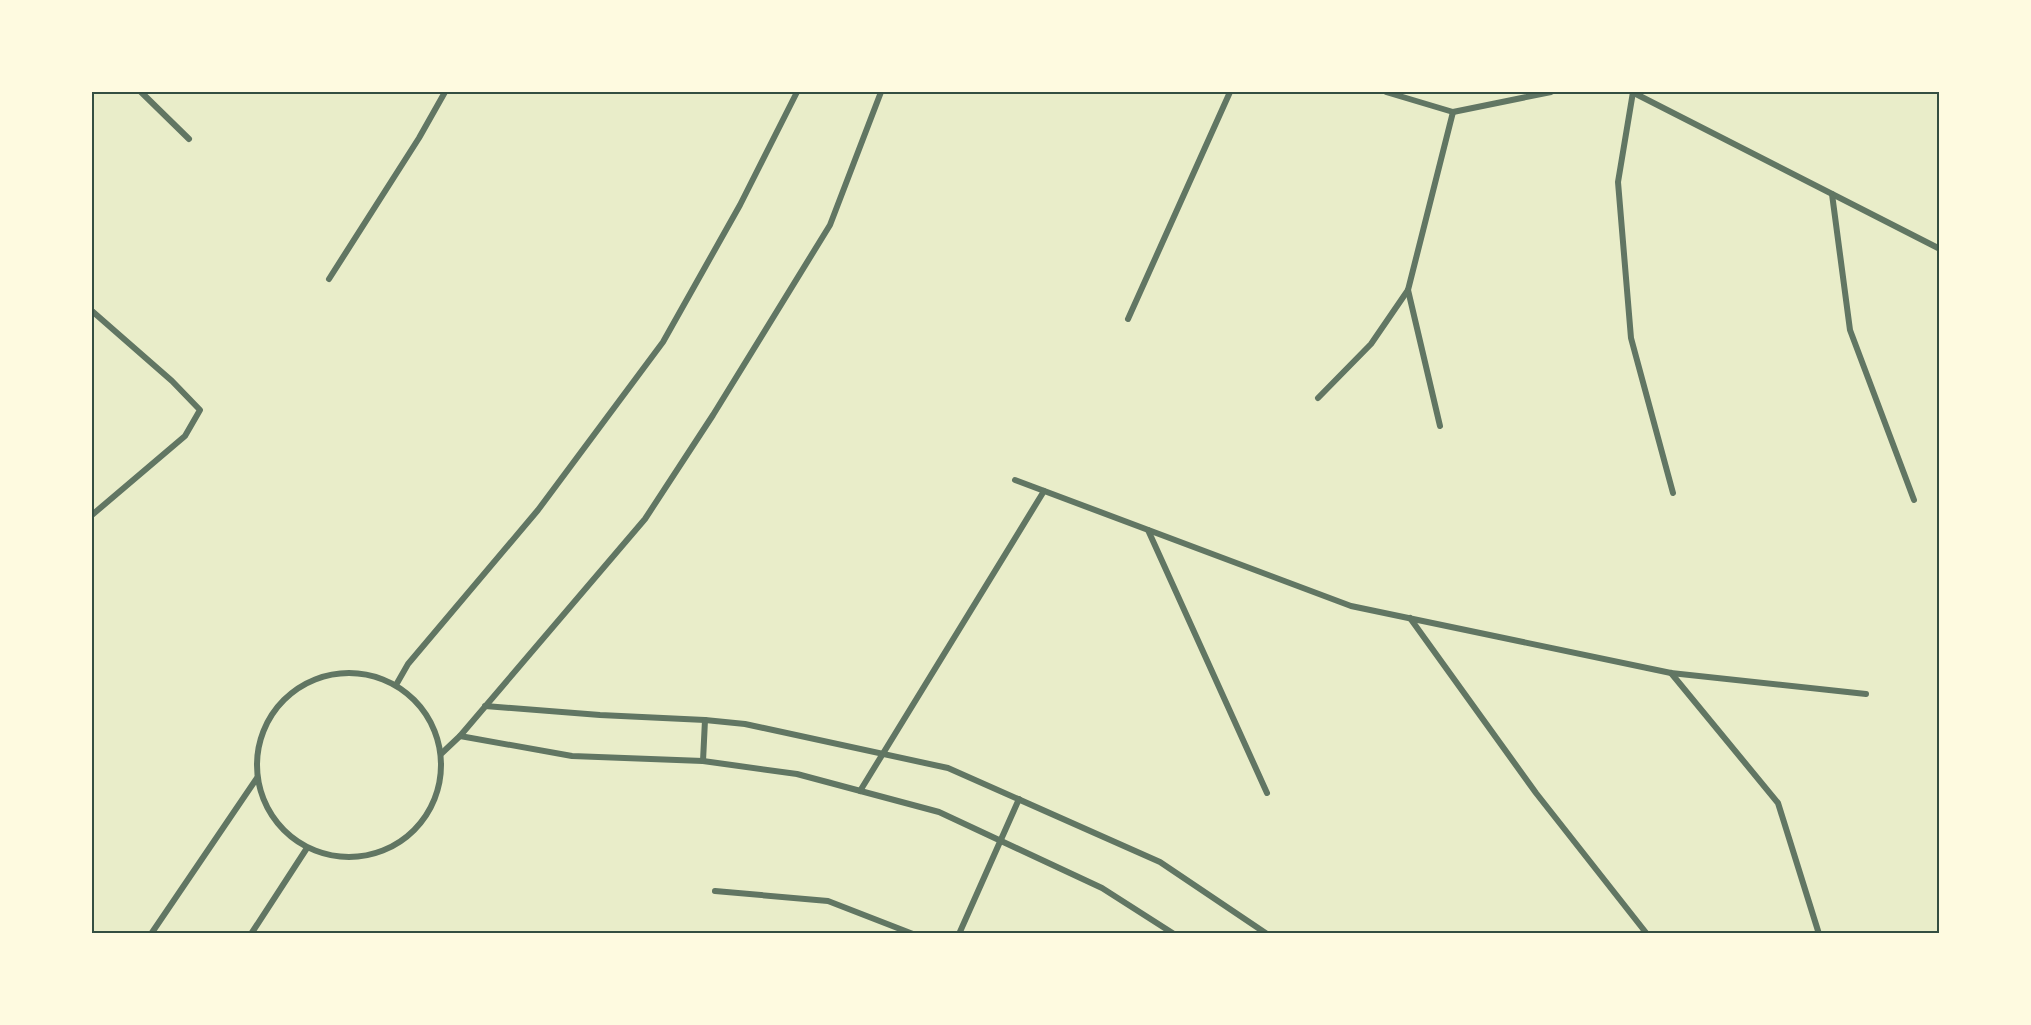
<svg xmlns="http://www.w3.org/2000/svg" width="2031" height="1025" viewBox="0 0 2031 1025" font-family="Commissioner,sans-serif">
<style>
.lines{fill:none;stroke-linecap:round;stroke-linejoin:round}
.minor{stroke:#617663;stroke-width:6}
.neatline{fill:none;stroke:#344e41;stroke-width:2}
</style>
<rect width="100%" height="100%" fill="#e9edc9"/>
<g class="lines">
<g class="minor">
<polyline points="141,92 189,139"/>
<polyline points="1386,92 1453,112 1551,92"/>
<polyline points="1632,92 1940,249"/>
<polyline points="1633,92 1618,182 1631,338 1673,493"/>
<polyline points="1832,194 1850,330 1914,500"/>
<polyline points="329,279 419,138 445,92"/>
<polyline points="1408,290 1440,426"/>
<polyline points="92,311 172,381 200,410 185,436 92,515"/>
<polyline points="1128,319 1230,92"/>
<polyline points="1318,398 1371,344 1408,290 1453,112"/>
<polyline points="1015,480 1351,606 1671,673 1866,694"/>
<polyline points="1148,530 1267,793"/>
<polyline points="1410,618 1536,793 1647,934"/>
<polyline points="1671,673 1778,803 1819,934"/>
<circle cx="349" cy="765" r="92"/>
<polyline points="396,685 408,664 538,510 663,342 740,205 797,92"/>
<polyline points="485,706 600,715 705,720 745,724 948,768 1160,862 1267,934"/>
<polyline points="460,736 572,756 703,761 797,774 939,812 1102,888 1174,934"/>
<polyline points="442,753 460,736 645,519 713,415 830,225 881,92"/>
<polyline points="703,761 705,720"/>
<polyline points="860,791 1044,491"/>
<polyline points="715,891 828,901 913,934"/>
<polyline points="151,934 257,778"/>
<polyline points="251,934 307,848"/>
<polyline points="959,934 1019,799"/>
</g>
</g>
<rect width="2031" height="1025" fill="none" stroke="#fefae0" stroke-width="186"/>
<rect x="93" y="93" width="1845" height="839" class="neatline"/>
</svg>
